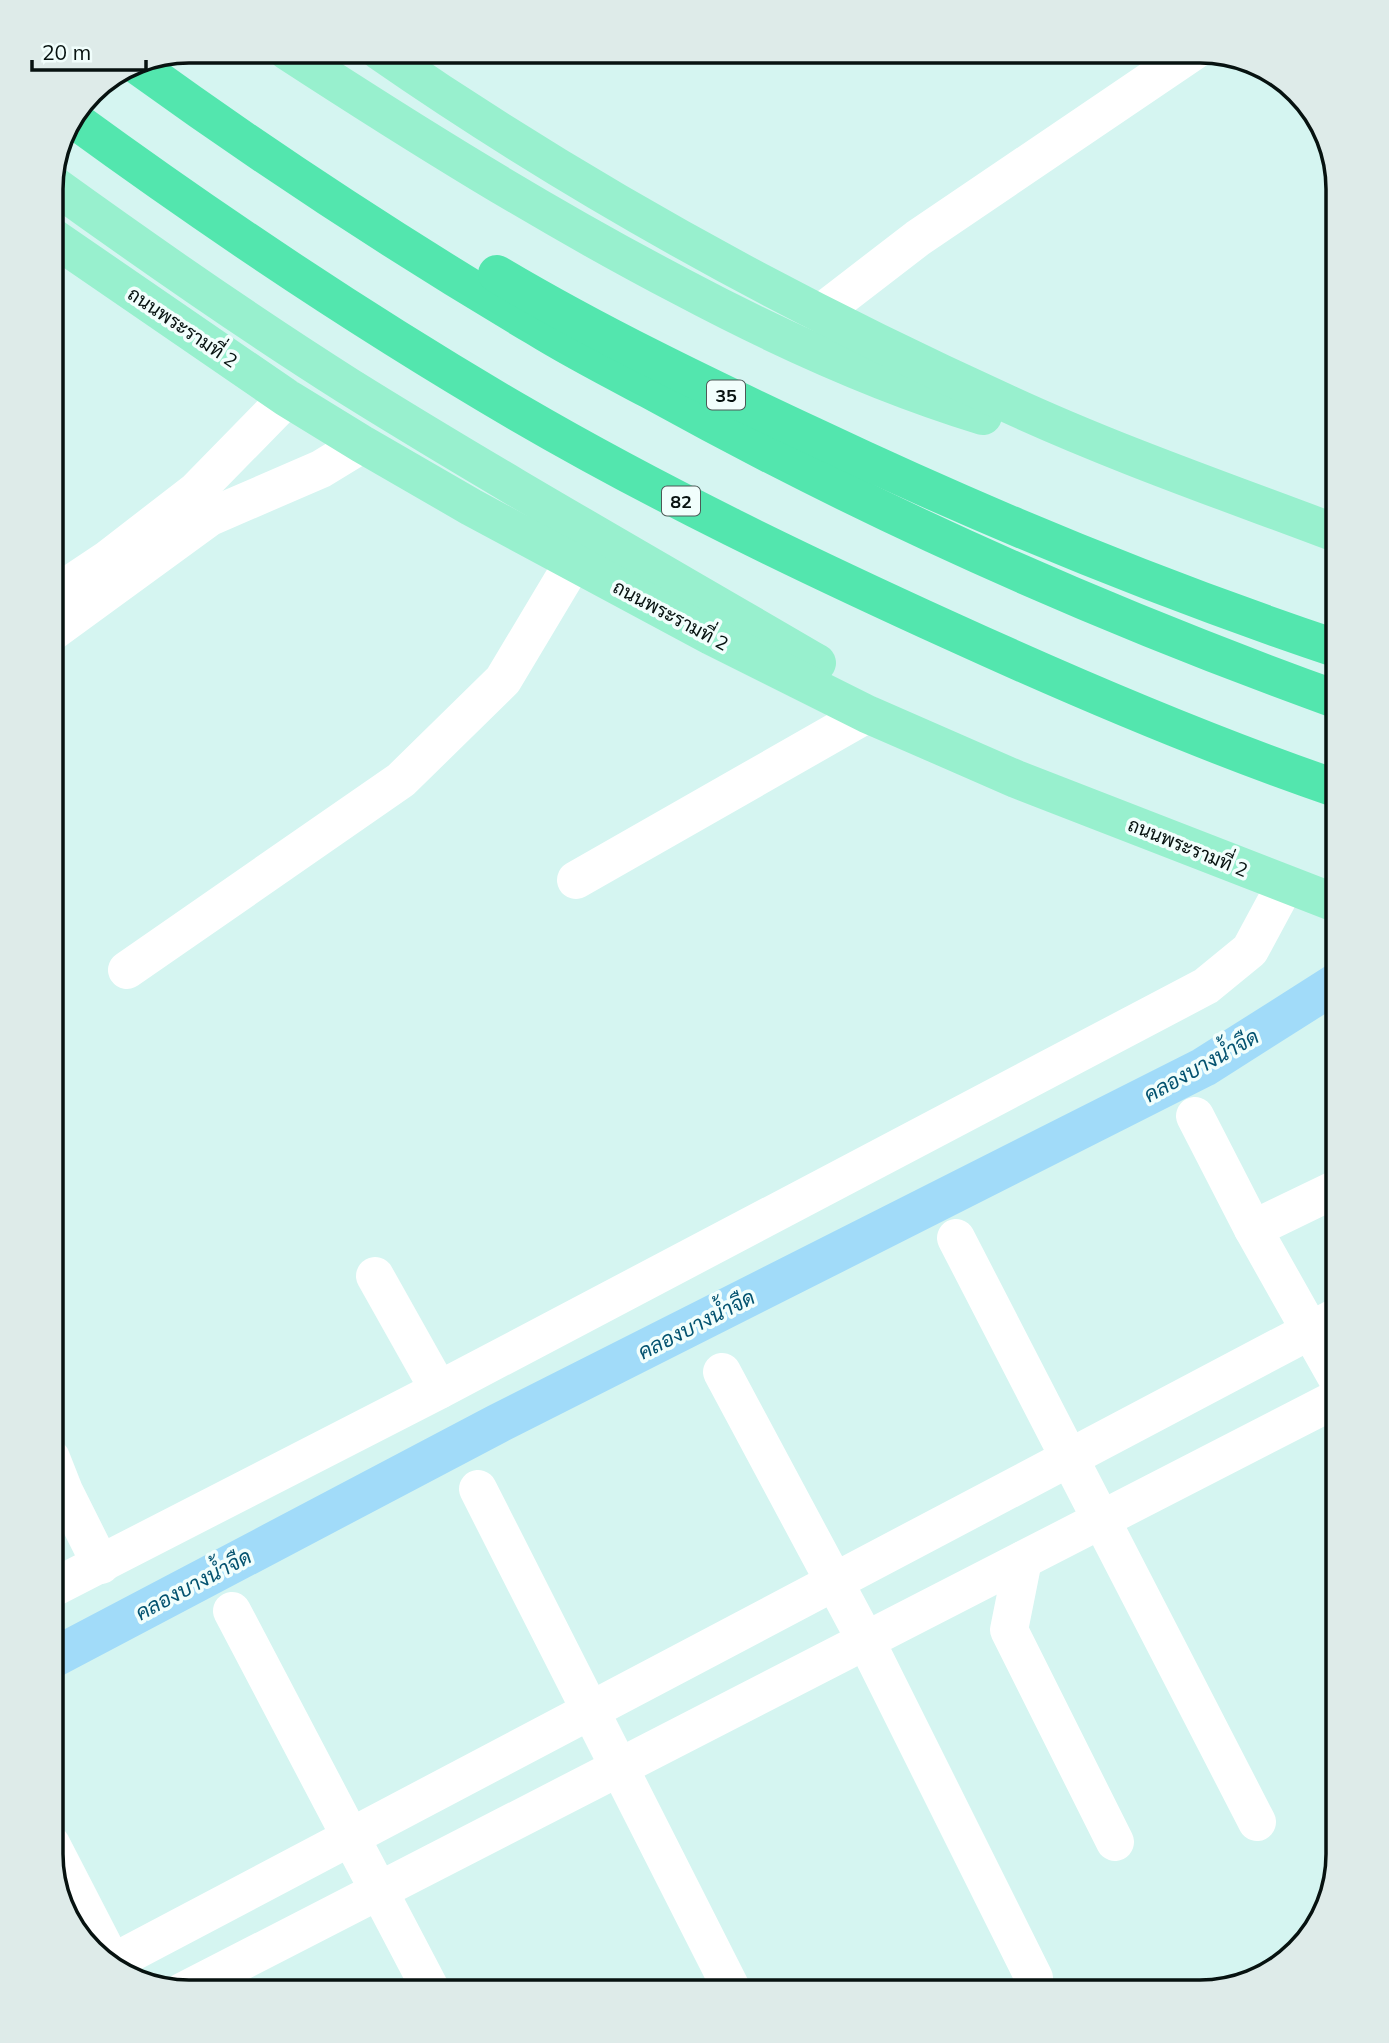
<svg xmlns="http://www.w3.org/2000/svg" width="1389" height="2043" viewBox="0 0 1389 2043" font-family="Mulish,Sarabun,sans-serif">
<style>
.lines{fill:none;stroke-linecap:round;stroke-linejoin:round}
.canal{stroke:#a1dbf9;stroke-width:40}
.minor{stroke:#fff;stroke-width:38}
.major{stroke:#98f0ce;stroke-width:38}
.highway{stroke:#53e6ae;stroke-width:38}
.labels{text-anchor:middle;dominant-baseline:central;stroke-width:7;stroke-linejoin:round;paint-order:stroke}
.shield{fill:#f1fefc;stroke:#4d5957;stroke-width:2}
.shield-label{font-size:18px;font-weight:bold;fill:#071210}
.street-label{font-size:19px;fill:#071210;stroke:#f1fefc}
.water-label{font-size:21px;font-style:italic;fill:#03526f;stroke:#f1fefc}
.rim{fill:none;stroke:#071210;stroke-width:3.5}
</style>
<rect width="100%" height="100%" fill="#d5f5f1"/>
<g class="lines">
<polyline class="canal" points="51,1659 497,1424 1204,1067 1338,982"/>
<g class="minor">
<polyline points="818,315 918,238 1194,51"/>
<polyline points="51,597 108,559 196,491 287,398"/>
<polyline points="51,633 210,517 321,469 362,444"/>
<polyline points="576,880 867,714"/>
<polyline points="127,970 401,780 503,680 573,563"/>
<polyline points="1195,1116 1253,1229 1338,1380"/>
<polyline points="1253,1229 1338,1188"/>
<polyline points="956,1238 1257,1822"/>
<polyline points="375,1276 439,1390"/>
<polyline points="722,1372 866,1641 1034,1978"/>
<polyline points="51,1458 64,1491 101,1565"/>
<polyline points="478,1489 733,1992"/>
<polyline points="1023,1560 1009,1630 1115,1842"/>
<polyline points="51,1589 439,1390 1206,986 1250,950 1285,885"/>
<polyline points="232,1611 432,1992"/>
<polyline points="51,1844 116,1970"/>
<polyline points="110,1964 1338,1316"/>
<polyline points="182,1992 1338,1398"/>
</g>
<g class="major">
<path d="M287,51C416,135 546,216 682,287C778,338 878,384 983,416"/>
<path d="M379,51C575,187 788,304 1006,403C1114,453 1227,492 1338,534"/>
<path d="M51,183C148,253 247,322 348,386C502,482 660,571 817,663"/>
<polyline points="51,236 287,398 362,444 471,507 711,636 867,714 1016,779 1338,904"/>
</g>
<g class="highway">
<path d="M134,63C264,157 398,245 536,327C573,350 612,370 650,390C870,512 1102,615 1338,700"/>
<path d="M73,119C217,224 365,323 519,413C658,494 804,564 951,631C1078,689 1206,744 1338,789"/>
<path d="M497,274C598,334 706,386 813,436C984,517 1159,589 1338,649"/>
</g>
</g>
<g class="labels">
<g class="shield">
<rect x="707" y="380.5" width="38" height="29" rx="5"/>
<rect x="662" y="486.5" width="38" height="29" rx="5"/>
</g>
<g class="shield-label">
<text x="726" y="395">35</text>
<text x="681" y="501">82</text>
</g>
<g class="street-label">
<text transform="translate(183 327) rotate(34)">ถนนพระรามที่ 2</text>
<text transform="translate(671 615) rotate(28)">ถนนพระรามที่ 2</text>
<text transform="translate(1188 847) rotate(22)">ถนนพระรามที่ 2</text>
</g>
<g class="water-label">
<text transform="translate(1201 1065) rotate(-29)">คลองบางน้ำจืด</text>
<text transform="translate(696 1324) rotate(-27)">คลองบางน้ำจืด</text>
<text transform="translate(193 1584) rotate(-28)">คลองบางน้ำจืด</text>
</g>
</g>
<path d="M0 0H1389V2043H0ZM189 63H1200A126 126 0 0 1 1326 189V1854A126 126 0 0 1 1200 1980H189A126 126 0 0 1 63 1854V189A126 126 0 0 1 189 63Z" fill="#deebe9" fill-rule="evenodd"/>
<path class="rim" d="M189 63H1200A126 126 0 0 1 1326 189V1854A126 126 0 0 1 1200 1980H189A126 126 0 0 1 63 1854V189A126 126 0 0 1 189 63Z"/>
<path d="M32 60v10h114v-10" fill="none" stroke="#071210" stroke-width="3.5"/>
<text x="42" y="60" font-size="21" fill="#071210" stroke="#f1fefc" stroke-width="5" paint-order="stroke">20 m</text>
</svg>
